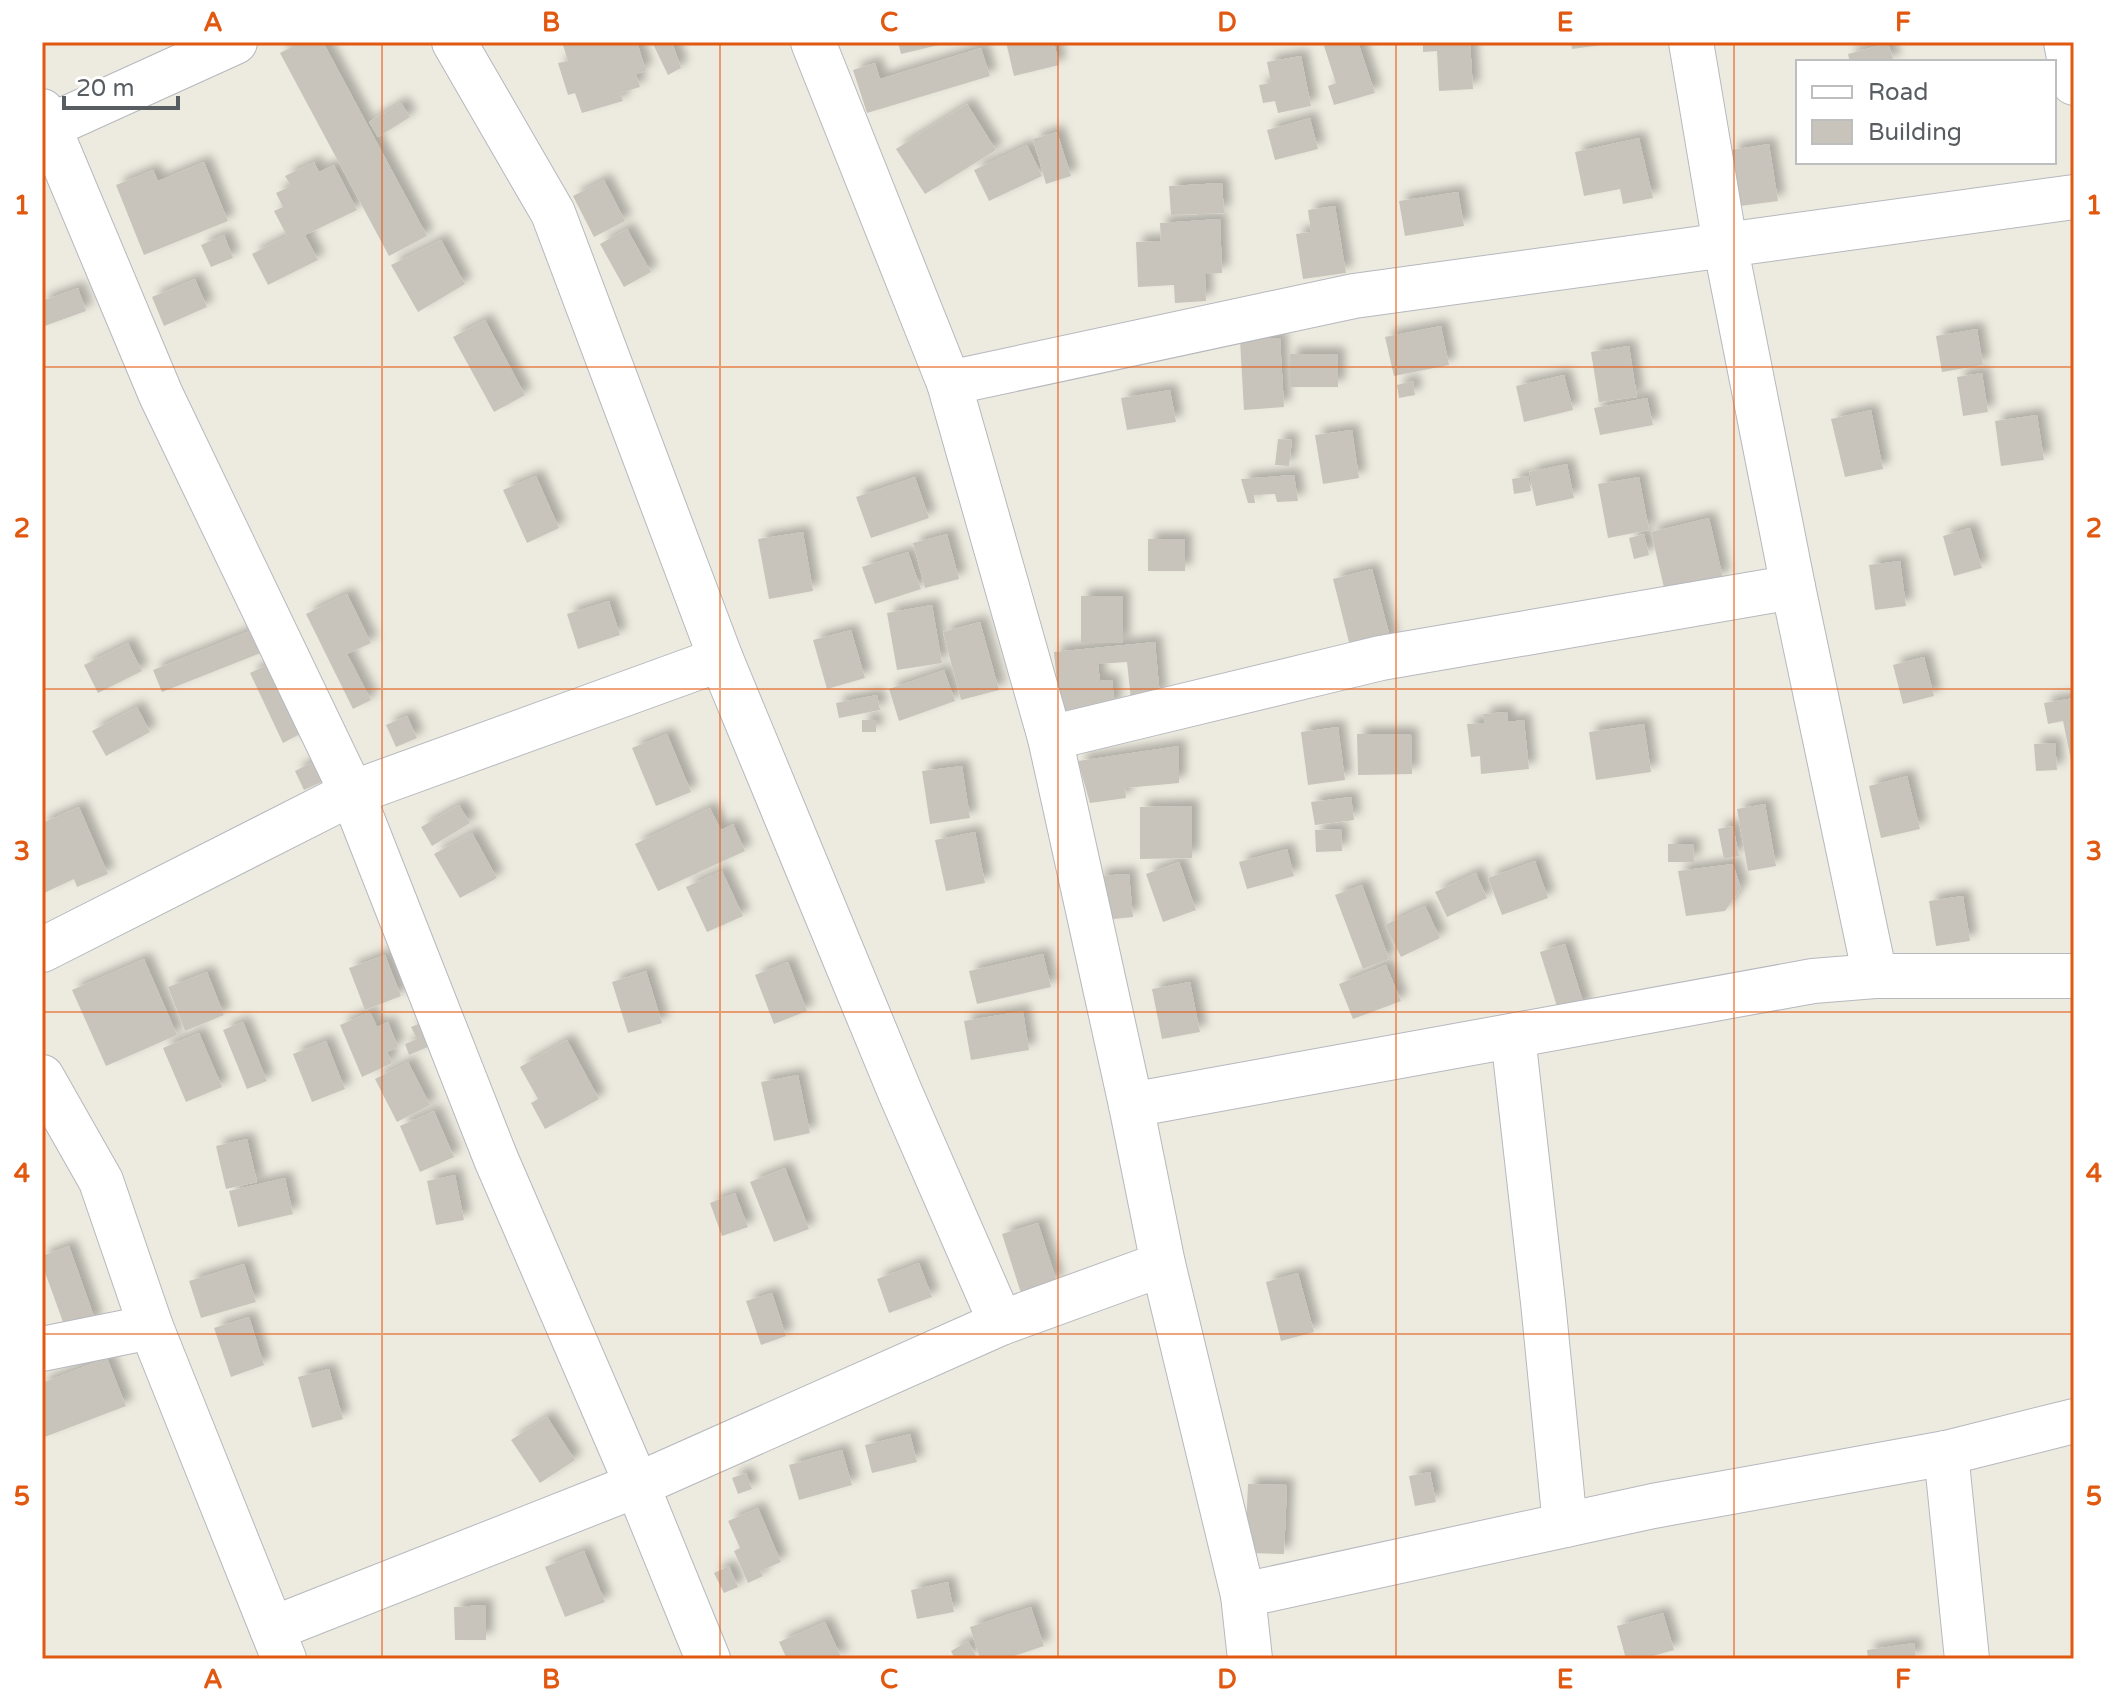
<svg xmlns="http://www.w3.org/2000/svg" width="2116" height="1701" viewBox="0 0 2116 1701" font-family="'Varela Round',sans-serif">
<style>
.building{fill:#c8c4bc;filter:url(#shadow)}
.lines{fill:none;stroke-linecap:round;stroke-linejoin:round}
.minor-casing{stroke:#b5b8be;stroke-width:46}
.minor{stroke:#fff;stroke-width:44}
.grid{fill:none;stroke:#e15910;stroke-width:2;stroke-opacity:0.55}
.neatline{fill:none;stroke:#e15910;stroke-width:3}
.grid-label{font-size:26px;text-anchor:middle;font-weight:bold;fill:#e15910}
</style>
<defs>
<filter id="shadow"><feDropShadow dx="7" dy="-7" stdDeviation="4" flood-color="#0004"/></filter>
</defs>
<rect width="100%" height="100%" fill="#edeadf"/>
<g class="building">
<polygon points="301,42 323,42 427,236 389,256 280,53"/>
<polygon points="572,42 637,42 646,71 636,74 640,87 620,93 623,101 582,113 575,93 568,95 558,63 568,61 563,45"/>
<polygon points="652,42 672,42 681,68 668,75"/>
<polygon points="898,42 946,42 947,43 901,54"/>
<polygon points="1006,42 1054,42 1059,65 1014,76"/>
<polygon points="1335,42 1358,42 1375,93 1334,105 1328,86 1336,83 1324,46"/>
<polygon points="1423,42 1470,42 1473,89 1439,91 1437,51 1423,52"/>
<polygon points="1571,42 1609,42 1609,44 1572,49"/>
<polygon points="1888,43 1894,62 1850,62 1848,54"/>
<polygon points="981,48 990,76 867,113 853,70 875,63 880,79"/>
<polygon points="1301,56 1311,106 1278,113 1275,101 1263,103 1259,85 1271,83 1267,62"/>
<polygon points="401,103 410,117 378,137 369,122"/>
<polygon points="967,104 996,150 925,194 896,149"/>
<polygon points="1310,118 1318,149 1275,160 1267,130"/>
<polygon points="1057,132 1071,176 1046,184 1033,139"/>
<polygon points="1639,138 1653,198 1623,204 1620,189 1584,196 1575,152"/>
<polygon points="1769,144 1778,201 1740,206 1731,150"/>
<polygon points="1027,145 1042,176 989,201 974,170"/>
<polygon points="204,162 228,221 144,255 116,185 153,170 158,181"/>
<polygon points="314,162 319,172 334,165 357,210 305,235 318,260 268,285 252,254 287,236 274,211 283,207 276,193 291,186 285,176"/>
<polygon points="604,180 625,221 594,237 573,196"/>
<polygon points="1222,183 1224,213 1171,215 1169,186"/>
<polygon points="1458,192 1464,226 1405,236 1399,201"/>
<polygon points="1335,206 1346,273 1303,279 1296,234 1311,232 1308,210"/>
<polygon points="1220,219 1222,273 1205,274 1206,301 1175,303 1174,285 1138,287 1136,242 1161,241 1160,223"/>
<polygon points="627,229 651,272 624,287 600,244"/>
<polygon points="224,235 233,258 211,267 201,245"/>
<polygon points="441,240 465,284 418,312 391,265"/>
<polygon points="195,279 207,307 164,326 152,297"/>
<polygon points="78,288 86,311 42,327 42,301"/>
<polygon points="485,320 525,395 494,412 453,337"/>
<polygon points="1441,326 1449,365 1394,376 1385,337"/>
<polygon points="1977,329 1983,365 1942,372 1936,336"/>
<polygon points="1280,338 1284,407 1244,410 1240,340"/>
<polygon points="1629,346 1637,397 1599,402 1591,352"/>
<rect x="1290" y="354" width="48" height="33"/>
<polygon points="1982,373 1988,412 1963,416 1957,377"/>
<polygon points="1564,375 1573,410 1524,422 1516,386"/>
<polygon points="1413,381 1415,395 1399,398 1397,385"/>
<polygon points="1170,390 1176,422 1127,430 1121,398"/>
<polygon points="1647,398 1653,425 1600,435 1594,408"/>
<polygon points="1871,410 1883,469 1845,477 1831,419"/>
<polygon points="2037,415 2044,460 2001,466 1995,421"/>
<polygon points="1352,430 1359,478 1323,484 1315,435"/>
<polygon points="1278,439 1292,440 1289,466 1275,465"/>
<polygon points="1567,464 1574,498 1536,506 1529,472"/>
<polygon points="1294,475 1298,501 1277,502 1275,494 1254,495 1255,503 1248,503 1241,479"/>
<polygon points="536,476 559,528 527,543 503,490"/>
<polygon points="1528,476 1531,491 1514,494 1512,479"/>
<polygon points="915,477 929,518 871,538 856,497"/>
<polygon points="1639,477 1649,530 1608,538 1598,484"/>
<polygon points="1709,518 1723,578 1665,592 1651,532"/>
<polygon points="1970,528 1982,568 1954,576 1943,536"/>
<polygon points="803,532 813,591 769,599 758,539"/>
<polygon points="947,534 959,579 925,588 913,543"/>
<polygon points="1644,534 1649,555 1634,559 1629,538"/>
<rect x="1148" y="539" width="37" height="32"/>
<polygon points="908,552 921,589 875,604 862,567"/>
<polygon points="1900,561 1906,606 1875,610 1869,565"/>
<polygon points="1372,569 1392,644 1352,654 1333,579"/>
<polygon points="347,594 371,643 347,654 371,700 353,709 306,614"/>
<rect x="1081" y="596" width="42" height="47"/>
<polygon points="609,601 620,635 578,649 567,614"/>
<polygon points="932,605 942,663 897,670 887,613"/>
<polygon points="980,622 999,690 961,700 943,632"/>
<polygon points="257,628 266,651 162,692 153,670"/>
<polygon points="851,630 865,678 827,689 813,640"/>
<polygon points="1155,642 1160,697 1131,700 1127,662 1098,664 1100,681 1112,680 1115,707 1060,713 1054,652"/>
<polygon points="128,643 142,671 98,693 84,665"/>
<polygon points="1924,657 1934,696 1903,704 1893,665"/>
<polygon points="271,663 304,732 283,743 250,673"/>
<polygon points="944,670 955,701 899,721 889,689"/>
<polygon points="877,695 880,710 839,718 836,703"/>
<polygon points="2074,698 2074,769 2073,770 2063,721 2048,724 2044,703"/>
<polygon points="137,707 150,732 106,756 92,731"/>
<polygon points="1507,712 1508,722 1524,720 1529,769 1481,774 1480,756 1471,757 1467,724 1485,723 1483,714"/>
<polygon points="407,716 417,738 396,747 386,725"/>
<rect x="862" y="720" width="14" height="12"/>
<polygon points="1644,724 1651,772 1596,780 1589,732"/>
<polygon points="1338,727 1345,780 1308,785 1301,732"/>
<polygon points="667,734 691,792 656,806 632,748"/>
<polygon points="1357,734 1411,734 1412,774 1358,775"/>
<polygon points="2055,743 2057,770 2036,771 2034,744"/>
<polygon points="1179,746 1179,783 1125,788 1126,798 1090,803 1078,761"/>
<polygon points="315,761 324,781 304,790 295,771"/>
<polygon points="962,766 970,818 930,824 922,771"/>
<polygon points="1907,776 1920,829 1881,838 1869,786"/>
<polygon points="1351,797 1354,820 1315,825 1311,802"/>
<polygon points="1765,804 1776,866 1748,871 1737,809"/>
<polygon points="459,805 470,823 432,846 421,827"/>
<polygon points="1192,806 1192,858 1140,859 1140,807"/>
<polygon points="79,807 108,874 77,887 74,879 44,893 42,823"/>
<polygon points="710,808 721,830 733,824 745,851 658,891 635,844"/>
<polygon points="1733,826 1739,856 1724,859 1718,829"/>
<polygon points="1341,829 1342,851 1316,852 1315,830"/>
<polygon points="975,832 985,883 946,891 935,840"/>
<polygon points="472,833 497,878 460,898 434,854"/>
<polygon points="1668,844 1693,844 1694,862 1668,862"/>
<polygon points="1287,849 1294,876 1247,889 1239,862"/>
<polygon points="1535,861 1548,898 1502,915 1488,878"/>
<polygon points="1179,862 1196,910 1163,922 1146,874"/>
<polygon points="1733,864 1741,888 1725,911 1686,916 1678,871"/>
<polygon points="722,871 743,916 707,932 686,887"/>
<polygon points="1476,873 1487,898 1447,917 1435,892"/>
<polygon points="1129,874 1133,917 1103,920 1098,876"/>
<polygon points="1362,885 1389,959 1363,969 1335,895"/>
<polygon points="1963,896 1970,941 1936,946 1929,901"/>
<polygon points="1425,906 1440,938 1401,957 1385,925"/>
<polygon points="1565,944 1585,1008 1560,1016 1540,952"/>
<polygon points="1043,954 1051,987 977,1004 969,971"/>
<polygon points="385,955 401,996 365,1010 349,968"/>
<polygon points="144,959 177,1035 106,1066 72,990"/>
<polygon points="788,962 807,1011 774,1024 755,975"/>
<polygon points="1386,965 1401,1001 1353,1019 1339,984"/>
<polygon points="646,971 662,1023 628,1033 612,982"/>
<polygon points="207,972 224,1015 185,1031 168,987"/>
<polygon points="1190,982 1200,1032 1162,1039 1152,989"/>
<polygon points="1023,1011 1029,1050 971,1060 964,1021"/>
<polygon points="370,1012 377,1027 388,1022 398,1047 387,1052 392,1063 362,1077 340,1025"/>
<polygon points="428,1020 437,1043 409,1055 405,1044 417,1039 411,1027"/>
<polygon points="243,1022 267,1081 247,1089 223,1030"/>
<polygon points="199,1033 222,1087 186,1102 163,1048"/>
<polygon points="567,1040 599,1099 545,1129 531,1103 538,1099 520,1067"/>
<polygon points="326,1041 345,1089 312,1102 293,1054"/>
<polygon points="408,1062 430,1105 397,1122 375,1079"/>
<polygon points="798,1075 810,1133 774,1141 761,1082"/>
<polygon points="434,1111 454,1157 420,1172 400,1126"/>
<polygon points="247,1139 257,1182 226,1189 216,1146"/>
<polygon points="785,1168 809,1229 774,1242 750,1182"/>
<polygon points="455,1175 464,1220 436,1225 427,1181"/>
<polygon points="285,1178 293,1214 238,1227 229,1191"/>
<polygon points="735,1193 748,1227 722,1236 710,1203"/>
<polygon points="1038,1223 1057,1282 1021,1293 1002,1234"/>
<polygon points="69,1246 96,1322 67,1333 42,1264 42,1256"/>
<polygon points="919,1263 932,1297 889,1313 877,1279"/>
<polygon points="244,1264 256,1302 201,1318 189,1281"/>
<polygon points="1298,1273 1314,1332 1281,1341 1266,1282"/>
<polygon points="772,1293 786,1336 761,1345 746,1301"/>
<polygon points="249,1317 264,1365 231,1377 214,1328"/>
<polygon points="107,1358 126,1406 42,1438 42,1383"/>
<polygon points="329,1369 343,1419 312,1428 298,1377"/>
<polygon points="547,1417 575,1460 540,1483 511,1440"/>
<polygon points="910,1434 917,1462 872,1473 865,1445"/>
<polygon points="842,1450 852,1485 799,1500 789,1465"/>
<polygon points="1430,1472 1436,1502 1415,1506 1409,1476"/>
<polygon points="746,1473 752,1489 738,1494 732,1478"/>
<polygon points="1248,1484 1287,1485 1284,1554 1245,1553"/>
<polygon points="758,1508 781,1562 760,1571 763,1576 748,1583 734,1551 740,1548 728,1521"/>
<polygon points="584,1551 605,1602 565,1617 545,1567"/>
<polygon points="729,1566 738,1587 724,1593 714,1573"/>
<polygon points="948,1582 954,1612 917,1619 911,1590"/>
<polygon points="486,1605 486,1640 455,1640 454,1607"/>
<polygon points="1031,1607 1044,1646 1005,1659 980,1659 970,1627"/>
<polygon points="1663,1613 1674,1650 1642,1659 1626,1659 1617,1626"/>
<polygon points="825,1622 842,1659 787,1659 779,1642"/>
<polygon points="968,1641 976,1656 969,1659 955,1659 951,1651"/>
<polygon points="1914,1643 1916,1659 1868,1659 1867,1650"/>
</g>
<g class="lines">
<g class="minor-casing">
<g id="minor">
<polyline points="454,42 553,213 721,659 900,1092 1001,1323"/>
<polyline points="813,42 949,383 1050,738 1131,1105 1163,1264 1243,1595 1250,1659"/>
<polyline points="1691,42 1725,244 1793,587 1875,976"/>
<polyline points="2066,42 2074,83"/>
<polyline points="42,111 161,395 352,793 496,1159 637,1485 708,1659"/>
<polyline points="50,126 235,42"/>
<polyline points="949,383 1354,296 2074,197"/>
<polyline points="1050,738 1381,658 1793,587"/>
<polyline points="42,950 352,793 721,659"/>
<polyline points="1513,1036 1543,1302 1565,1525"/>
<polyline points="42,1077 101,1181 151,1327 284,1659"/>
<polyline points="1131,1105 1813,981 1875,976 2074,976"/>
<polyline points="42,1349 151,1327"/>
<polyline points="1946,1453 1967,1659"/>
<polyline points="1243,1595 1653,1506 1946,1453 2074,1421"/>
<polyline points="272,1629 637,1485 1001,1323 1163,1264"/>
</g>
</g>
<use href="#minor" class="minor"/>
</g>
<path class="grid" d="M382,42V1659M720,42V1659M1058,42V1659M1396,42V1659M1734,42V1659M42,367H2074M42,689H2074M42,1012H2074M42,1334H2074"/>
<rect width="2116" height="1701" fill="none" stroke="#ffffff" stroke-width="88"/>
<rect x="1796" y="60" width="260" height="104" fill="#ffffff" stroke="#bcbec0" stroke-width="2"/>
<rect x="1812" y="86" width="40" height="12" fill="#ffffff" stroke="#bcbec0" stroke-width="2"/>
<text x="1868" y="100" font-size="24" fill="#585d62">Road</text>
<rect x="1812" y="120" width="40" height="24" fill="#c8c4bc" stroke="#bcbec0" stroke-width="2"/>
<text x="1868" y="140" font-size="24" fill="#585d62">Building</text>
<path d="M64 96v12h114v-12" fill="none" stroke="#585d62" stroke-width="4"/>
<text x="76" y="96" font-size="24" fill="#585d62" stroke="#ffffff" stroke-width="6" paint-order="stroke">20 m</text>
<rect x="44" y="44" width="2028" height="1613" class="neatline"/>
<g class="grid-label">
<text x="213" y="31">A</text>
<text x="551" y="31">B</text>
<text x="889" y="31">C</text>
<text x="1227" y="31">D</text>
<text x="1565" y="31">E</text>
<text x="1903" y="31">F</text>
<text x="22" y="214">1</text>
<text x="2094" y="214">1</text>
<text x="22" y="537">2</text>
<text x="2094" y="537">2</text>
<text x="22" y="860">3</text>
<text x="2094" y="860">3</text>
<text x="22" y="1182">4</text>
<text x="2094" y="1182">4</text>
<text x="22" y="1505">5</text>
<text x="2094" y="1505">5</text>
<text x="213" y="1688">A</text>
<text x="551" y="1688">B</text>
<text x="889" y="1688">C</text>
<text x="1227" y="1688">D</text>
<text x="1565" y="1688">E</text>
<text x="1903" y="1688">F</text>
</g>
</svg>
